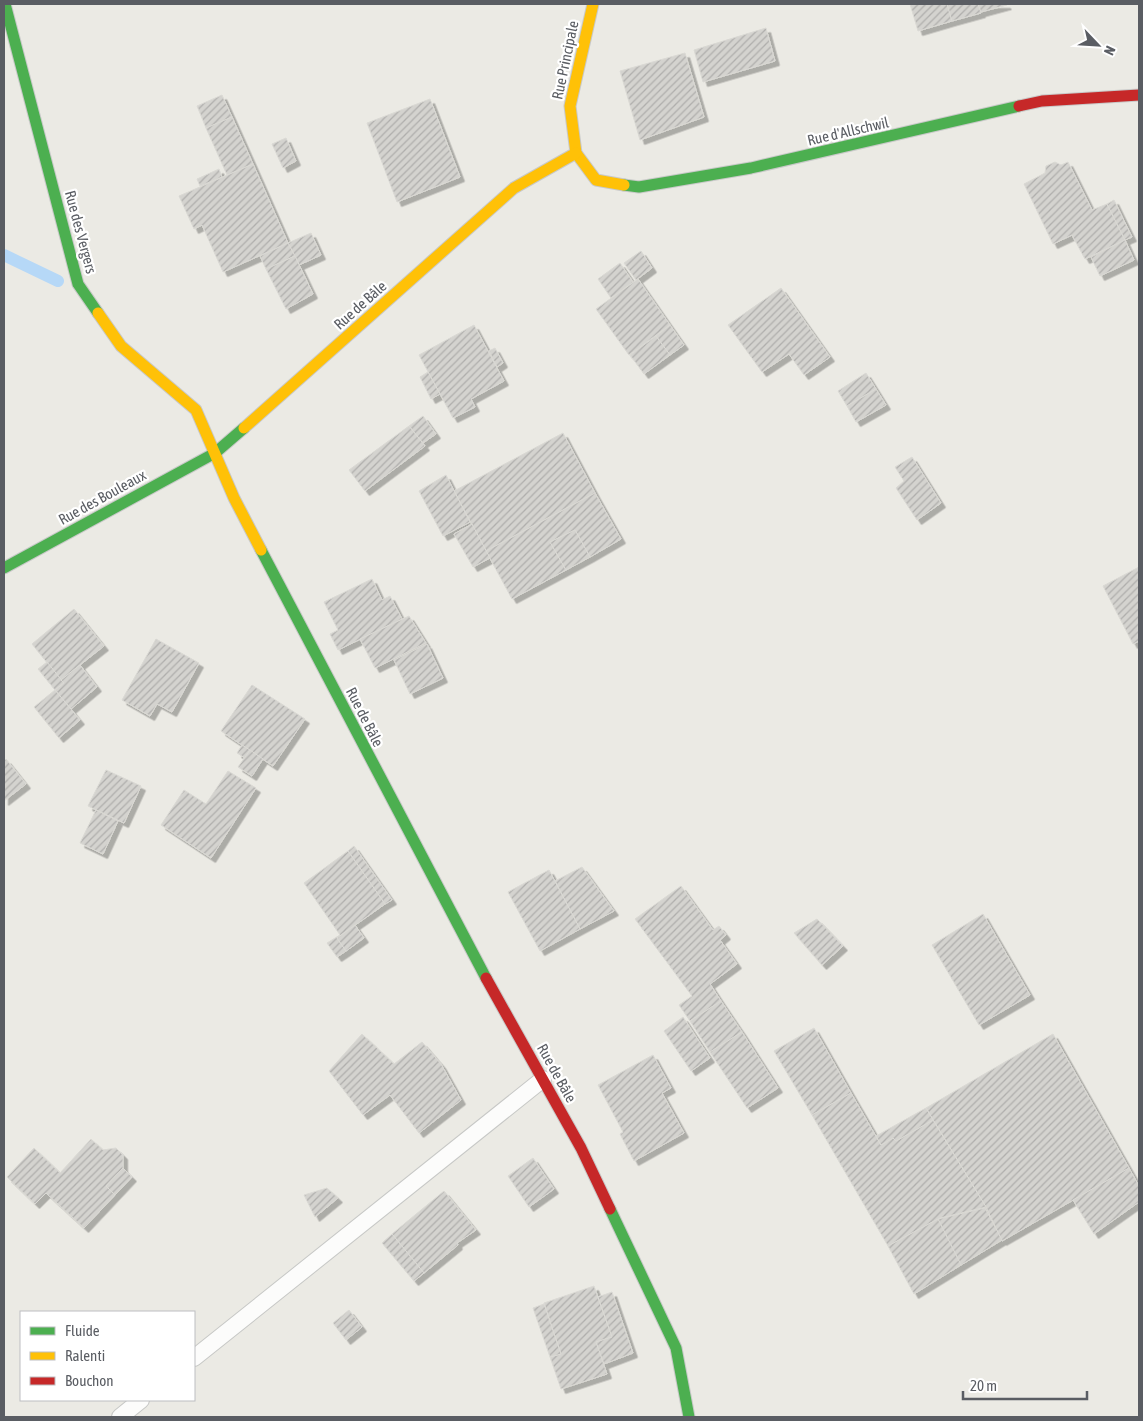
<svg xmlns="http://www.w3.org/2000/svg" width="1143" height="1421" viewBox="0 0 1143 1421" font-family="'Asap Condensed',sans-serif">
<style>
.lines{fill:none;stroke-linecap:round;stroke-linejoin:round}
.stream{stroke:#b6d8f7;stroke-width:12}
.building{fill:url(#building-hatch);stroke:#dad9d4;filter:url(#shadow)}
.lane-casing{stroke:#c7c8c6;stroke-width:18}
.fast-casing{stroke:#c8c9c8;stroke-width:13}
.slow-casing{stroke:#c8c9c8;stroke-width:13}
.jam-casing{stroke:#c8c9c8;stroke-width:13}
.lane{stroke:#fcfcfb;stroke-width:16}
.fast{stroke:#4caf50;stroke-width:11}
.slow{stroke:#ffc107;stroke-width:11}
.jam{stroke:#c62828;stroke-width:11}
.labels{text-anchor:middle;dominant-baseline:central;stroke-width:4.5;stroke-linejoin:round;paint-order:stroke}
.street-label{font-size:15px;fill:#5a5d63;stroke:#fff}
</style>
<defs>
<pattern id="building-hatch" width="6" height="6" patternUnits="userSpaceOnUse" patternTransform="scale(1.25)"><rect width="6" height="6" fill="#d4d3cf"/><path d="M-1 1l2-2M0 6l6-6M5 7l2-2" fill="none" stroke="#afaeac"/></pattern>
<filter id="shadow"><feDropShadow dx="4.5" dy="4.5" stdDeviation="0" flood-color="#0004"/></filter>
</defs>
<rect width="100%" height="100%" fill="#ebeae4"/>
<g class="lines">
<polyline class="stream" points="4,255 58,281"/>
</g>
<g class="building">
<polygon points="910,4 947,4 952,21 918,31"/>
<polygon points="947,4 978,4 981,13 952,21"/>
<polygon points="978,4 1006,4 1007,5 981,12"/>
<polygon points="766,28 775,61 703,82 694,50"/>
<polygon points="685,53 704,117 640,140 620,71"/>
<polygon points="222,95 232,117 206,128 197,106"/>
<polygon points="430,99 460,177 397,202 367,123"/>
<polygon points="232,117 253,164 227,175 206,128"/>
<polygon points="286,138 296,161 283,168 272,144"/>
<polygon points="1055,162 1061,165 1068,162 1092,210 1107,204 1125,240 1085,259 1072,235 1053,244 1024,184 1045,173 1046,166"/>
<polygon points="253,164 288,243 223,272 202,225 194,229 179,196"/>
<polygon points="219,169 222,177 200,186 197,179"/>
<polygon points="1114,200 1132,237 1125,240 1107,204"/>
<polygon points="311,233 321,255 299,265 288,243"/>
<polygon points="1125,240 1134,260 1100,276 1091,257"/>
<polygon points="288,243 295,256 266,269 260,256"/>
<polygon points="641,251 652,268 636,280 624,263"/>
<polygon points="295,256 313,294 286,309 266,269"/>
<polygon points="620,263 633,282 611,298 598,279"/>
<polygon points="638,279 670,325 629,355 596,309"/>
<polygon points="781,288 830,357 804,375 789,354 762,372 728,325"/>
<polygon points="474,325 504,381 471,399 475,407 453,418 419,355"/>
<polygon points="670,325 684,345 670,355 656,336"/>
<polygon points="656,336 670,355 644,374 630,355"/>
<polygon points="495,348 503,363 497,367 489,351"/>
<polygon points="428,372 440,394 431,399 420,377"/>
<polygon points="866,373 876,389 847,406 838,391"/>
<polygon points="876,389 886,405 856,422 847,406"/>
<polygon points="423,416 436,434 423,443 409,426"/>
<polygon points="409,426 425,446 365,491 349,470"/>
<polygon points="563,433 595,493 486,551 454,491"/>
<polygon points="912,457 941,503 917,520 896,488 904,481 895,467"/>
<polygon points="446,475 470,522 443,536 419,491"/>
<polygon points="595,493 621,539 590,557 575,530 550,542 566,570 512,599 486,551"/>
<polygon points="472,524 490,558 473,567 454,534"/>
<polygon points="575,530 590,557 566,570 550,542"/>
<polygon points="1139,567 1139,641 1133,644 1103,586"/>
<polygon points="372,579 382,600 390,596 402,619 338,650 330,634 338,630 324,602"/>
<polygon points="74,609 104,646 61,680 32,644"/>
<polygon points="409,616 426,643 375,668 360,639"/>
<polygon points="156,639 199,663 172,712 157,704 150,716 122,700"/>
<polygon points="427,644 443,678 410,694 394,660"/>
<polygon points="47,662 64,683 55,690 38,669"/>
<polygon points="80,665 97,687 71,709 55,690 64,683 61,680"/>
<polygon points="252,685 305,719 273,766 221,731"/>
<polygon points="55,690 80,720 59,738 34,707"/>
<polygon points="242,745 250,750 245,758 237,753"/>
<polygon points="250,750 263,759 252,776 238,767"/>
<polygon points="6,759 26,784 4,801 4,761"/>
<polygon points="106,770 141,786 124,823 88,806"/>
<polygon points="228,771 256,788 211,858 161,825 184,790 206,804"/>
<polygon points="96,810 118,821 103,854 80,843"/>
<polygon points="354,846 392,900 385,904 348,851"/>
<polygon points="348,851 385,904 337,938 346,951 337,957 327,943 340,935 304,883"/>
<polygon points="582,867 614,911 580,929 555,881"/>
<polygon points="549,870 580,929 540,951 508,892"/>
<polygon points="681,886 713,930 719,926 726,935 720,940 737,964 710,984 721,1001 690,1021 679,1005 692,996 635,919"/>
<polygon points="983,914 1030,995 979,1025 932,945"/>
<polygon points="817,919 843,946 822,965 794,933"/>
<polygon points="355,925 364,938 346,951 337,938"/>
<polygon points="721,1001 742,1032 710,1052 690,1021"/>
<polygon points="683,1017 710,1058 691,1071 664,1031"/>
<polygon points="814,1028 851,1093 812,1115 774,1051"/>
<polygon points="742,1032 778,1088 747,1108 710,1052"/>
<polygon points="362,1034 394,1064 422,1042 441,1064 461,1100 419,1133 390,1095 363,1115 329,1071"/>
<polygon points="1053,1034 1129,1168 1002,1241 986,1207 926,1108"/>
<polygon points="653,1055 671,1088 662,1093 684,1133 634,1161 620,1134 623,1132 598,1085"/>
<polygon points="851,1093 881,1145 893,1138 896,1141 933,1120 986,1207 940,1218 888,1246 812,1115"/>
<polygon points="926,1108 933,1120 896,1141 893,1138 881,1145 876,1136"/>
<polygon points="91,1139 103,1150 116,1148 123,1155 123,1168 106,1186 115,1195 84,1228 46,1193 35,1204 7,1177 34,1148 60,1173"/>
<polygon points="533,1158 554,1189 529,1207 508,1176"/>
<polygon points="123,1168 132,1177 115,1195 106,1186"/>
<polygon points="1129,1168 1139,1186 1139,1202 1094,1234 1073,1200"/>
<polygon points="327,1188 338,1198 315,1217 304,1195"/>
<polygon points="444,1191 476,1230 457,1243 458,1245 424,1273 392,1234"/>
<polygon points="985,1208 1002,1240 961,1265 938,1219"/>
<polygon points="938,1219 961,1265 914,1294 888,1246"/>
<polygon points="392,1234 424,1273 414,1281 382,1243"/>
<polygon points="594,1286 612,1337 596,1342 607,1374 561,1389 550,1357 561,1354 544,1303"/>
<polygon points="612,1292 633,1353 604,1364 596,1342 612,1337 598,1297"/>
<polygon points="544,1304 561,1354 550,1357 533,1308"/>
<polygon points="349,1310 362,1327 346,1340 333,1323"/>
</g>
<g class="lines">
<g class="lane-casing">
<g id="lane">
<polyline points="194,1358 543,1079"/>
<polyline points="120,1417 141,1400"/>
</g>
</g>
<g class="fast-casing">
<g id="fast">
<polyline points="5,4 78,284 98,313"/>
<polyline points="624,185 639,187 751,168 1019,106"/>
<polyline points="261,550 486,978"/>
<polyline points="4,568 215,453 244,428"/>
<polyline points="610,1209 676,1348 689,1417"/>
</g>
</g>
<g class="slow-casing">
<g id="slow">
<polyline points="593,4 570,106 576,153 596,180 624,185"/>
<polyline points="98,313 121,346 196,410 234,498 261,550"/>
<polyline points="244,428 514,188 576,153"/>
</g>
</g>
<g class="jam-casing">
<g id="jam">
<polyline points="1019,106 1042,101 1139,95"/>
<polyline points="486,978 581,1148 610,1209"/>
</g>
</g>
<use href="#lane" class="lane"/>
<use href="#fast" class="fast"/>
<use href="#slow" class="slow"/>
<use href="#jam" class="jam"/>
</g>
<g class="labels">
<g class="street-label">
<text transform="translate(565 60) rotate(-78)">Rue Principale</text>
<text transform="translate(848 131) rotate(-13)">Rue d'Allschwil</text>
<text transform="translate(81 232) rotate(75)">Rue des Vergers</text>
<text transform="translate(360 305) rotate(-42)">Rue de Bâle</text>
<text transform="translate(102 497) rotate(-29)">Rue des Bouleaux</text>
<text transform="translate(365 717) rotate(63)">Rue de Bâle</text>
<text transform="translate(557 1073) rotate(61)">Rue de Bâle</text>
</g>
</g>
<rect width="1143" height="1421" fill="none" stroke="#5a5d63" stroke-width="10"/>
<rect x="20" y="1311" width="175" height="90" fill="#ffffff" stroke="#bdbec1"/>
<rect x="30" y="1327" width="25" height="8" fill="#4caf50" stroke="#bdbec1"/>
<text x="65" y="1336" font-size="15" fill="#5a5d63">Fluide</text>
<rect x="30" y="1352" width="25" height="8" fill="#ffc107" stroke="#bdbec1"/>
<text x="65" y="1361" font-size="15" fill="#5a5d63">Ralenti</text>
<rect x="30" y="1377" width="25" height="8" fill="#c62828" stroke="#bdbec1"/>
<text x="65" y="1386" font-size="15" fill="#5a5d63">Bouchon</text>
<g transform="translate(1098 45) rotate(115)" stroke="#ffffff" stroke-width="4" paint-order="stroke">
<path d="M0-4L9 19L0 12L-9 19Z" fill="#5a5d63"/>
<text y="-8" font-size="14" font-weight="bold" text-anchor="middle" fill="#5a5d63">N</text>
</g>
<path d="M963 1391v8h124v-8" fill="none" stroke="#5a5d63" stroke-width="2.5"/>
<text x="970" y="1391" font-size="15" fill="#5a5d63" stroke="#ffffff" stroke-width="4" paint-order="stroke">20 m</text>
</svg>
